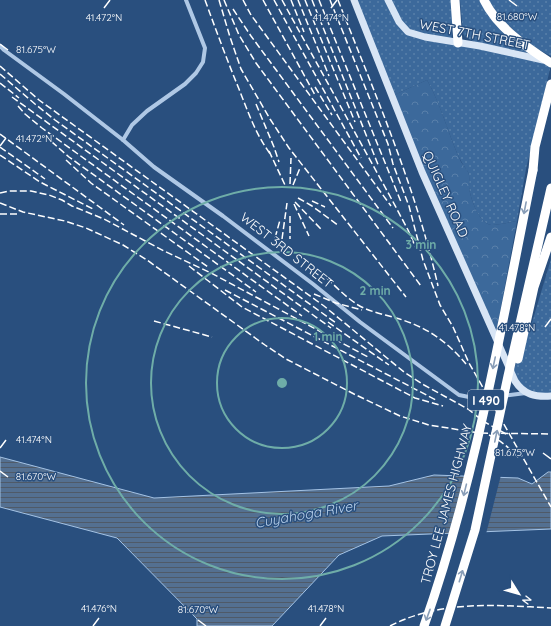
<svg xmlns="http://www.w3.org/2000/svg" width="551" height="626" viewBox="0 0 551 626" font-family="Quicksand,sans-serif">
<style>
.grass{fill:url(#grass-dots)}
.forest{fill:url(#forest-crowns)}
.water{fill:url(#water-rules);stroke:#a4c3e5}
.pier{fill:#294f7e}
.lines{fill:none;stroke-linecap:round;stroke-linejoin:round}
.street{stroke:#afc8e5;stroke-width:4}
.secondary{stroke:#d8e5f5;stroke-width:7}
.highway{stroke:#fff;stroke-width:9}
.rail{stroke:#fff;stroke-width:1.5;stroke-dasharray:7 3;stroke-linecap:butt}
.highway-bridge{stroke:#fff;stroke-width:9}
.oneway{stroke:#899eb8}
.ticks{fill:none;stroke:#fff;stroke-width:1.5}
.ring{fill:none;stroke:#6fada8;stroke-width:2}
.labels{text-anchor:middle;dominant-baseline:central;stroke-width:3;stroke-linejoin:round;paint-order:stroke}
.shield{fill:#294f7e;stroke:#bfcad8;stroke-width:1}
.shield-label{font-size:12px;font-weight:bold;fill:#fff}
.street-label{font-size:13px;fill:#fff;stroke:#294f7e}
.water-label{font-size:14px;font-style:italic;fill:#bad2ec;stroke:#294f7e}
.ticks-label{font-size:10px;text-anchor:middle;fill:#fff;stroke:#294f7e;stroke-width:3;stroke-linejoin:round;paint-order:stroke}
.centre{fill:#6fada8;stroke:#294f7e;stroke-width:2}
.ring-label{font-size:12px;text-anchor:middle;font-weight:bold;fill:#6fada8;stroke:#294f7e;stroke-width:3;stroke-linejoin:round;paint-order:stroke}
</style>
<defs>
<pattern id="grass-dots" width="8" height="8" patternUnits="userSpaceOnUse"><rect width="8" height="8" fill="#3c699b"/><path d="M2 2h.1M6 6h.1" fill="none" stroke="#5980aa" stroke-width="1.8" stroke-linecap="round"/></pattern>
<pattern id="forest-crowns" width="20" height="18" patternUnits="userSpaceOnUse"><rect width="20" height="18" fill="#3c699b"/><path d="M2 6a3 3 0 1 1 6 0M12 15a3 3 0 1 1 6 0" fill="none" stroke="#5980aa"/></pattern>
<pattern id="water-rules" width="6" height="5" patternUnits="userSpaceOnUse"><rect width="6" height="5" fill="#547091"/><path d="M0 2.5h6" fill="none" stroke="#4f5a68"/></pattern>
</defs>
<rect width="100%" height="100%" fill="#294f7e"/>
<g class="grass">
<path d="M354,0H451L453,24L451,42L551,65L526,169L517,221C510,222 493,227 488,224C478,220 470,197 469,187C469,182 470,176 468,172C464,166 460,160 457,153C447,129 440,103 427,80L392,96Z"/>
<polygon points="460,0 482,0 528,53 475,42 465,37 463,33"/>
<path d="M488,0H551V56C525,44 504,23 488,0Z"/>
<polygon points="551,259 551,396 531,395 510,371 514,369 531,326"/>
</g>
<path class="forest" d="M427,80C442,106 448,135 461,162C463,165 466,168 468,172C470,176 469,182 469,187C470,197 478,220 488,224C493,227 510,222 517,221L495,339L392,96Z"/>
<polygon class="water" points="0,457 154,498 389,486 434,475 518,478 532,484 548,472 551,472 551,529 382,536 339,555 272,626 197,626 197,619 117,538 0,507"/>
<polygon class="pier" points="466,474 501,475 486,534 449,535"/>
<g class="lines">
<g class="street">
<polyline points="0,46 4,50 64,94 123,140 154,167 223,216 313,284 360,322 459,395 479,399 526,393"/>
<polyline points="123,140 132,125 147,111 185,84 196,73 203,62 205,48 186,0"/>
</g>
<g class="secondary">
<path d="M354,0L422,172L515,381C524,395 535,397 551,396"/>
<polyline points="388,0 399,22 408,32 425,37 480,46 543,60"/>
</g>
<g class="highway">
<polyline points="455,0 458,43"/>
<path d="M484,0C497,27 526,47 551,63"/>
<polyline points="533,170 535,147 551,84"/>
<polyline points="518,359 534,287 551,237"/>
</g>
<g class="rail">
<path d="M205,0C216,30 227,60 239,89C248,112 256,135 271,155"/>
<polyline points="219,0 230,37 241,69 270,119 289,148 406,297"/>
<polyline points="224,0 239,35 256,63 421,286"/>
<polyline points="243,0 251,15 391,206"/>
<polyline points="263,0 315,95"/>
<polyline points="274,0 361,158"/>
<polyline points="282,0 391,198 408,230 416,248"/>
<polyline points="291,0 304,32"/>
<polyline points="298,0 329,76"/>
<polyline points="305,0 355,122"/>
<polyline points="312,0 379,167"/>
<polyline points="319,0 401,202"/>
<polyline points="330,0 388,144 393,164 409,206 423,260 440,305 453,327 469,363 551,507"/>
<path d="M338,0C375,94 416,188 438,286"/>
<polyline points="233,9 251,36 393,228"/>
<polyline points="0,66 39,100 324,306 404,372 424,385 468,409 483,421 506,434"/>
<polyline points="0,74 35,104 55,120 336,323"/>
<polyline points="0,83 19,98"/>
<polyline points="315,87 332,115"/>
<polyline points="12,97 331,328"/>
<polyline points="256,104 274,147 279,162"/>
<polyline points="18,106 25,114 42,128 302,316"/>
<polyline points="0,134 124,225"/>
<polyline points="44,135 69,157 256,292"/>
<polyline points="0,147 45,179"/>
<polyline points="269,151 285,185"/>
<polyline points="0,155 40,182 95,210"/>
<polyline points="66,160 91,183 208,267"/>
<polyline points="290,184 291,158"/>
<polyline points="293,185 300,168"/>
<polyline points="0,193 9,191 31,191 49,195 62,200 72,206 104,219 164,251 211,273 370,358"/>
<polyline points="298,198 312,206 339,226"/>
<polyline points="312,201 325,207"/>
<polyline points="295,202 321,229"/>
<polyline points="0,203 23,212 65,221 86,228 123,245 147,260 265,345 286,359 354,394 400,416 429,425 479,433 551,434"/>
<polyline points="294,204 309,236"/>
<polyline points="0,214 20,214"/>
<polyline points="290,216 290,239"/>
<polyline points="275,238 280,220"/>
<polyline points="282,239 287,203"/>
<polyline points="189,266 242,307 415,398 443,406"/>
<path d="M320,271C332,283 344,296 358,305C370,312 383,314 396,318C425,326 447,341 466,364"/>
<polyline points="225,290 436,400"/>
<polyline points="314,294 336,303 362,310"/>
<polyline points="154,321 212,337"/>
<polyline points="328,322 389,365"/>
<path d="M489,435C501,440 511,450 520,459"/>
<path d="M390,626C440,600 496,605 551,608"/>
</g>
<g class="highway-bridge">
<path d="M424,626C476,479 502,323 533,170"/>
<polyline points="445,626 475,530 508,376 551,188"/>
</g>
</g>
<defs><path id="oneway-shaft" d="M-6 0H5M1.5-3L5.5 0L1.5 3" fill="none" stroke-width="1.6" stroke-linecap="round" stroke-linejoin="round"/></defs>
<g class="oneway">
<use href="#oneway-shaft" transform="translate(525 208) rotate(101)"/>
<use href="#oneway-shaft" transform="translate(494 363) rotate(102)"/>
<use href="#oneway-shaft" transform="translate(496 436) rotate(-78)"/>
<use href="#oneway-shaft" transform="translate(465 490) rotate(104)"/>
<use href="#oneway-shaft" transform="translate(461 576) rotate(-73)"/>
<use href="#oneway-shaft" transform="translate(428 615) rotate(110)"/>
</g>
<path class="ticks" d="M509,0L517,6M104,8L110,0M331,8L337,0M0,44L8,50M0,146L6,138M545,327L551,319M0,448L6,440M543,453L551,459M0,471L8,477M198,620L206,626M93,626L99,618M320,626L326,618"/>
<g class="ring">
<circle cx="282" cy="383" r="65"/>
<circle cx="282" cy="383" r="131"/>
<circle cx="282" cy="383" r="196"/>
</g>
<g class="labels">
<rect class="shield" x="468" y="390" width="36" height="20" rx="3"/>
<g class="shield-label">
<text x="486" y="400">I 490</text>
</g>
<g class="street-label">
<text transform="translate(475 34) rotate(11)">WEST 7TH STREET</text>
<text transform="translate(446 194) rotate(66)">QUIGLEY ROAD</text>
<text transform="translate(287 250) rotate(38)">WEST 3RD STREET</text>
<text transform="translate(446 504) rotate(-75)">TROY LEE JAMES HIGHWAY</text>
</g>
<g class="water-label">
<text transform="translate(306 514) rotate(-10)">Cuyahoga River</text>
</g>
</g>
<g class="ticks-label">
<text x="517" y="20">81.680°W</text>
<text x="104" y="21">41.472°N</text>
<text x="331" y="21">41.474°N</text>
<text x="36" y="53">81.675°W</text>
<text x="34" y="142">41.472°N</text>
<text x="517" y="331">41.478°N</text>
<text x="34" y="443">41.474°N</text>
<text x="515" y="456">81.675°W</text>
<text x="36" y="480">81.670°W</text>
<text x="99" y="612">41.476°N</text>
<text x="326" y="612">41.478°N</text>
<text x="198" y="613">81.670°W</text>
</g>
<circle cx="282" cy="383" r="6" class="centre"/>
<g class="ring-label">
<text x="421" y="249">3 min</text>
<text x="375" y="295">2 min</text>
<text x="328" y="341">1 min</text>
</g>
<g transform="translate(519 594) rotate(127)" stroke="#294f7e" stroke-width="3" paint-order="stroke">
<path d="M0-3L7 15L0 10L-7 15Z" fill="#ffffff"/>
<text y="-6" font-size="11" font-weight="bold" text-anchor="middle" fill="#ffffff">N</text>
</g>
</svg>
